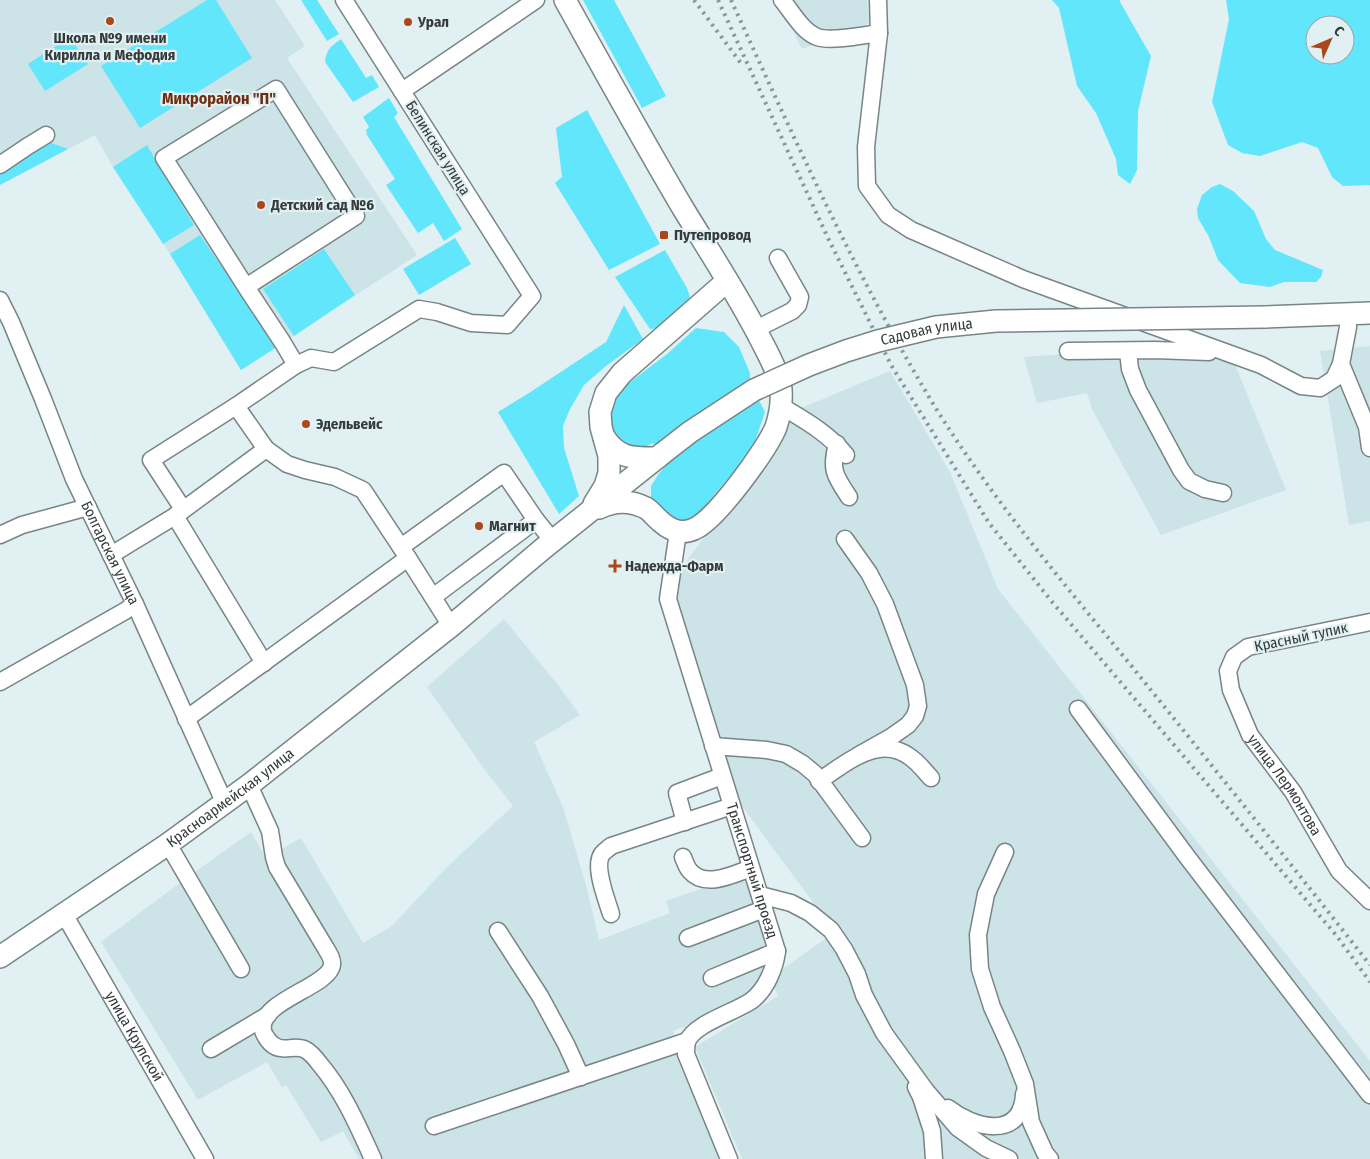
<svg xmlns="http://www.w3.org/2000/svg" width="1370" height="1159" viewBox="0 0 1370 1159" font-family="'Fira Sans Condensed',sans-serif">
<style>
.built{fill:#cce3e7}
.green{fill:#62e6fc;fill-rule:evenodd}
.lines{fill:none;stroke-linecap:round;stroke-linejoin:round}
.minor-casing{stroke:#788587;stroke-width:19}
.major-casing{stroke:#788587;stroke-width:24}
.minor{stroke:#fff;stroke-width:16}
.major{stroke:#fff;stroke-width:21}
.rail{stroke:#8c9698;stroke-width:4;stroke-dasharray:2.5 5;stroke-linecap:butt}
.major-bridge-casing{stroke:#788587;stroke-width:24;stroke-linecap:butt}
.major-bridge{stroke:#fff;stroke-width:21}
.poi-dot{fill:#ac4719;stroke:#e1f0f2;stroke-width:2}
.labels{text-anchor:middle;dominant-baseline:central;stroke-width:4.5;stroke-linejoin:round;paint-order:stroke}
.poi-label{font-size:15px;font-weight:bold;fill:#353b3c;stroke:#e1f0f2;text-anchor:start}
.street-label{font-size:15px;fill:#353b3c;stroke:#e1f0f2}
.neighbourhood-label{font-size:16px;font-weight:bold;fill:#6f2e12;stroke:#e1f0f2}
</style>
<rect width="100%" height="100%" fill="#e1f0f2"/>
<g class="built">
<polygon points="0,0 275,0 305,46 287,58 417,255 241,370 167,249 113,167 95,135 0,185"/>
<polygon points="779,0 867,0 870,23 802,49"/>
<polygon points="1370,346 1370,521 1349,525 1320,351"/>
<polygon points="1138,349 1234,362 1286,490 1161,535 1092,409 1087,393 1037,403 1024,357"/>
<polygon points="890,371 950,472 998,589 1370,1061 1370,1159 742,1159 695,1047 778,996 770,978 835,932 739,802 669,585 799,409"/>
<polygon points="504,619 558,685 580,715 534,742 563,807 587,889 599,940 670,913 666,901 743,874 770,947 762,981 750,994 705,1018 673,1031 680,1053 723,1159 359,1159 343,1131 321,1142 286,1085 282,1087 267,1062 198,1100 101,942 192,874 251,832 266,858 301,838 363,943 392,926 447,867 513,806 485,770 427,687"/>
</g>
<g class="green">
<polygon points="207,0 216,0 252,58 140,128 101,66"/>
<polygon points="301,0 317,0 339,34 327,41"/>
<polygon points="583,0 614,0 666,96 642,108"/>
<polygon points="1052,0 1120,0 1120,2 1151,56 1138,111 1137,170 1130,184 1118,175 1116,159 1096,113 1077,86 1059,8"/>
<path d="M1226,0H1370V185L1343,186L1332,177L1318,148L1302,142L1260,156L1242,153L1228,145L1212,102L1229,19ZM1315,25H1345V55H1315Z"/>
<polygon points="70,37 88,64 45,91 28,64"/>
<path d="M341,39L366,78L372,75L379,87L353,102L325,62C327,49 330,47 341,39Z"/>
<polygon points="389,98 398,113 394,117 462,229 444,241 433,223 418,233 386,185 395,179 367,135 366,130 369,127 363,117"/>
<polygon points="587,110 660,244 609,270 555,183 562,177 556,128"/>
<polygon points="46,141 68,149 0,185 0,170"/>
<polygon points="147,145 194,225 163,244 113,167"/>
<polygon points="1220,184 1233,191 1254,211 1266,239 1275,250 1323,270 1321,277 1316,282 1284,282 1270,287 1240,283 1218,260 1209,237 1198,218 1197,209 1202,195 1212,187"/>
<polygon points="200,235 277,347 241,370 170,254"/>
<polygon points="455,238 471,264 419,295 403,269"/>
<polygon points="324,249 355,295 294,336 263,289"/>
<path d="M665,250L687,288L690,297C680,313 671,328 650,329L615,277Z"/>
<polygon points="624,305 643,339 606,366 584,385 570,409 563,426 564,448 579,496 559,514 498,412 529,393 606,342"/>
<polygon points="696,328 724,332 739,347 750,373 750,383 765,412 752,450 698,514 684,522 665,516 651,499 651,486 660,472 670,462 653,443 640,449 620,447 608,435 613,395 667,354"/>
</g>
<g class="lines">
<g class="minor-casing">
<g id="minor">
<path d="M782,0C792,12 802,31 817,37C830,42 864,35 879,33"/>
<polyline points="878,0 879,33 866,147 867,186 888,215 911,230 1023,279 1261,365 1301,386 1320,388 1334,379 1341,364 1348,327 1348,314"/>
<polyline points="402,91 536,0"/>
<polyline points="0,165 28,146 46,135"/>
<polyline points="246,287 164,158 276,89 356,216 246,287 283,343 296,365"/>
<path id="s1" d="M0,300L11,322L43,399L74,479L135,604L225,804"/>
<polyline points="756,329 792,311 798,305 800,297 778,258"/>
<polyline points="1068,351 1155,350 1209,352"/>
<polyline points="1128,351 1130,369 1138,390 1181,470 1189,481 1205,489 1223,493"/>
<polyline points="1341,364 1367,427 1370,448"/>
<path d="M781,406C804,420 828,433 846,455"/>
<path d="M837,444C830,470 835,476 849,497"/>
<polyline points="266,449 287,464 305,470 335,477 363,490 408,558 451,626"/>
<polyline points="183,509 151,460 236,406 296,365 311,358 334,362 419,309 437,312 471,323 507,325 532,296 344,0"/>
<polyline points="175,516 264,663"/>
<path id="s2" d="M678,532L668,599L777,951C775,968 766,990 751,1001C735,1012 693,1024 687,1042C686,1046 686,1050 686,1054L729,1159"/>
<polyline points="0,535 22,525 88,507"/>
<polyline points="845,539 869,573 885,604 915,685 918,706 915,716 908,725 891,737 859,755"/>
<polyline points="401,547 504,473 536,520 553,541"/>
<polyline points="111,555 175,516 266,449 236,406"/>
<polyline points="433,597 536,520"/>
<path id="s3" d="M1370,622L1248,647L1234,657L1228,671L1231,690L1250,735L1293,792L1339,871L1370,901"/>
<polyline points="0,682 125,611 135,604"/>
<polyline points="1078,709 1188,858 1370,1095"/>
<polyline points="186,719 408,558"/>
<polyline points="713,746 767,750 786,754 803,764 815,774 862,838"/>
<path d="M819,781C848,762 882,731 915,761C921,766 926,773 931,778"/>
<path d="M249,785L270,831L274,857L277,867L325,947C328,952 333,959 332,965C329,987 258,1001 263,1030C263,1033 266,1037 268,1040C280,1056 293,1043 306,1050C311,1053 316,1059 319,1063C343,1091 358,1126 373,1159"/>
<polyline points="685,822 677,793 722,776"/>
<polyline points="168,844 241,969"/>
<polyline points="1005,852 986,894 978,935 980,969 992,1007 1012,1051 1025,1084 1031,1122 1045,1153 1050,1159"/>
<path d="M683,857C685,862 687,868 690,871C705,889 734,874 751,868"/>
<polyline points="760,895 791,903 810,913 831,930 844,949 857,974 864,995 884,1033 926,1091 958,1128 986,1148 1009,1159"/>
<path id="s4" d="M64,914L205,1159"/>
<path d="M611,914C607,900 593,867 602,854C604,851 608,849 611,846L732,806"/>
<polyline points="498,931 540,996 566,1044 581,1077"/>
<polyline points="688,938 764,909"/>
<polyline points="712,978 777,951"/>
<polyline points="211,1049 268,1015"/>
<polyline points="916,1087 921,1097 932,1131 934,1159"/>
<path d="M948,1108C973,1128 1022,1141 1024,1094"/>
<polyline points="434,1126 687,1041"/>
</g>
</g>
<g class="major-casing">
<g id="major">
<path d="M565,0C604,70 643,141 684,210C711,254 740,298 763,344C770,357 779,375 781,389C782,402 780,415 776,427C767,449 716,520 694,529C681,535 670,530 660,521C655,517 651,511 646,508C630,500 615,500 599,508"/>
<polyline points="1265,317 1370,313"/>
<path d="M604,437C618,459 633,458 657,458"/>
<polyline points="594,504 605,486 609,473 609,456 601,427 600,412 606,393 622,373 727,281"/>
<path id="s5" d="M0,957L168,844L249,785L451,626L545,547L663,453"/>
</g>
</g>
<use href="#minor" class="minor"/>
<use href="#major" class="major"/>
<g class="rail">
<polyline points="694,0 743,66"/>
<polyline points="718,0 827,236 891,365 989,523 1053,603 1336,935 1370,982"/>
<path d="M731,0C793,136 855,274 932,402C989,495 1060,579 1129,663C1210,763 1291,864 1370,965"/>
</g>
<g class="major-bridge-casing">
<g id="major-bridge">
<path id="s6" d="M663,453L690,432L754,390L809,365L846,351L878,341L936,327L996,321L1265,317"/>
</g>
</g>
<use href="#major-bridge" class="major-bridge"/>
</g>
<g class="poi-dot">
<circle cx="110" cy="21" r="5"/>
<circle cx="408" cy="22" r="5"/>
<circle cx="261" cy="205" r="5"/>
<rect x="659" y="230" width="10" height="10" rx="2.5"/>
<circle cx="306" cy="424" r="5"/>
<circle cx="479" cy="526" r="5"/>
<path d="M612.5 558.5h5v5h5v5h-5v5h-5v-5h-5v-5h5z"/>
</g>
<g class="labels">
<g class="poi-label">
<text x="418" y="22">Урал</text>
<text x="110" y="38" text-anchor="middle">Школа №9 имени<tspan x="110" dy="17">Кирилла и Мефодия</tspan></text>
<text x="271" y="205">Детский сад №6</text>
<text x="674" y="235">Путепровод</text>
<text x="316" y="424">Эдельвейс</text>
<text x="489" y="526">Магнит</text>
<text x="625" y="566">Надежда-Фарм</text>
</g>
<g class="street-label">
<text transform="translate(438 148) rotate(58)">Белинская улица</text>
<text stroke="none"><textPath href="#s6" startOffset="294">Садовая улица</textPath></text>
<text stroke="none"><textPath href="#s1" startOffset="276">Болгарская улица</textPath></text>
<text transform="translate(1301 637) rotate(-12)">Красный тупик</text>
<text stroke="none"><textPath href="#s3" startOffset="286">улица Лермонтова</textPath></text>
<text stroke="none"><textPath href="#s5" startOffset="280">Красноармейская улица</textPath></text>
<text stroke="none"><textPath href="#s2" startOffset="352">Транспортный проезд</textPath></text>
<text stroke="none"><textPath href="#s4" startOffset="141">улица Крупской</textPath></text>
</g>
<g class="neighbourhood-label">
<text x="219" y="98">Микрорайон "П"</text>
</g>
</g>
<g transform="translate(1330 40) rotate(45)"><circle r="24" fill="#e1f0f2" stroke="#9ca8a9"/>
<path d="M0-4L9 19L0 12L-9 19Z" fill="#ac4719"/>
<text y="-8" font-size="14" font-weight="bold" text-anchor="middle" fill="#353b3c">С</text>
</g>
</svg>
